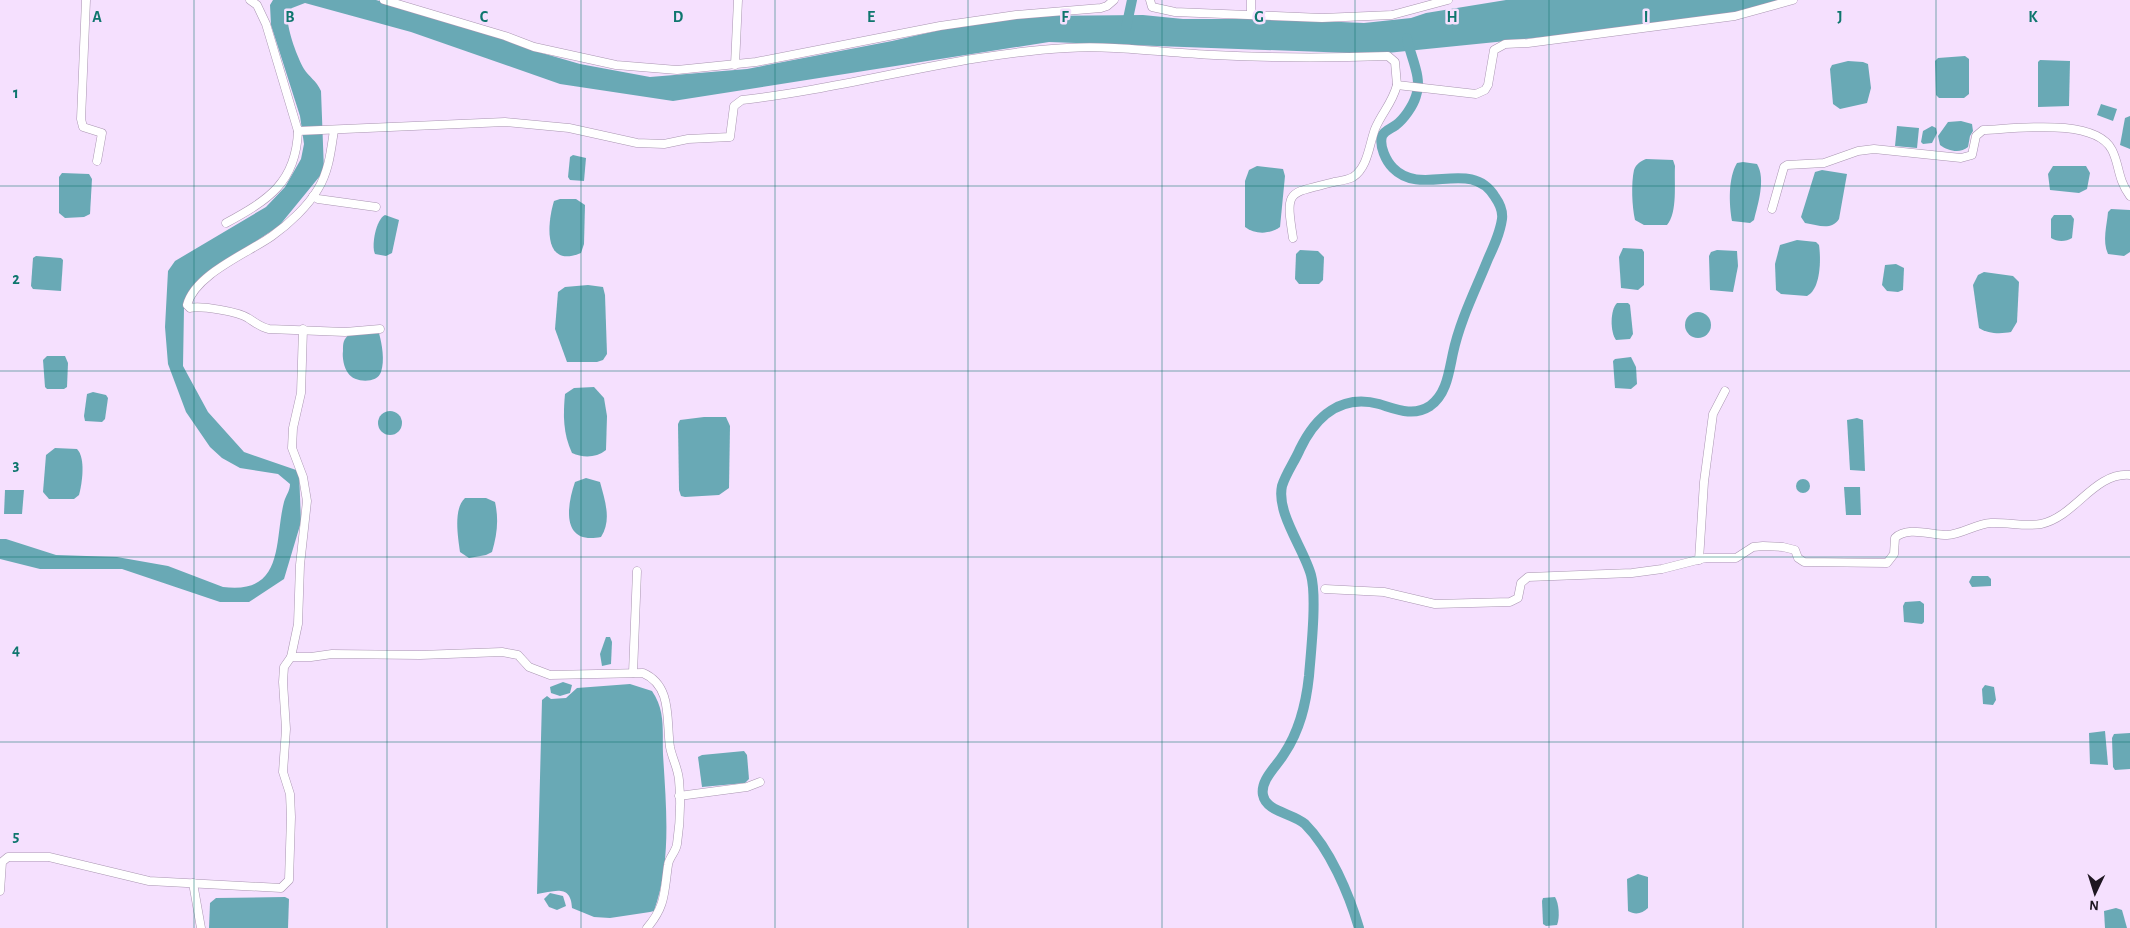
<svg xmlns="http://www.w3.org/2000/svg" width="2130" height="928" viewBox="0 0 2130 928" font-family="'Alegreya Sans',sans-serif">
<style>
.water{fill:#69a9b5}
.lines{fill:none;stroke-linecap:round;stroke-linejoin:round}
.canal{stroke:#69a9b5;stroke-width:10}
.minor-casing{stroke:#a995b1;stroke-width:9}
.minor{stroke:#fff;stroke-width:8}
.grid{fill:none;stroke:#0f766e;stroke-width:1;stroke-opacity:0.55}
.grid-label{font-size:16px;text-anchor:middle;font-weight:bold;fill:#0f766e;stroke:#f5e0fe;stroke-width:5;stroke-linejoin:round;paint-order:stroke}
</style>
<rect width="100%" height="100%" fill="#f5e0fe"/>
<g class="water">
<path d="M273,0H376L504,37L542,53L580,64L650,77L747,69L892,41L949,28L1036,16L1143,15L1183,19H1273L1364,23L1411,18L1426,13L1506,0H1787L1703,21L1377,54L1049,42L673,101L560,84L411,32L305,3L292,8L288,12C285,25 297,57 304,69C309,77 316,80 321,91L324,171L279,226L200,278L184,308L183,366L208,412L244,452L299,471L301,522L284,579L249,602H220L122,569H40L0,559V539H6L56,555L117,557L168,566L223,587C285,595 274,541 284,502C286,495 290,491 290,484L278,474L240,468L222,458L210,447L186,412L168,364L165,327L168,271L175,261L266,207L285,187L301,159L304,144L300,116L271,25L270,5Z"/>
<polygon points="1965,56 1969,59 1969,94 1964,98 1939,98 1936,95 1935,61 1938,58"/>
<polygon points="2040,60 2070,61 2069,106 2038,107 2038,62"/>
<polygon points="1848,61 1863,62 1868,64 1871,88 1867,103 1840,109 1833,104 1830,69 1832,65"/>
<polygon points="2101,104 2117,109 2113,121 2097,115"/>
<polygon points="2130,116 2130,149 2120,145 2125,118"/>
<path d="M1961,121L1972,124L1973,131L1970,136L1968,147C1960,154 1948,151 1940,145L1938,136L1948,122Z"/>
<polygon points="1897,126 1919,128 1917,148 1895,146"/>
<polygon points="1932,126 1936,128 1937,133 1932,143 1923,144 1921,142 1923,131"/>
<polygon points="573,155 586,158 584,181 570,180 568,177 570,157"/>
<path d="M1646,159L1673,160L1675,166C1674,183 1678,212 1667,225H1644L1635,220C1632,206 1631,184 1634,170C1636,164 1641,161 1646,159Z"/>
<path d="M1743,162L1757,164C1766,179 1758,204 1754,220L1750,223L1732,221C1729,204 1728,178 1737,163Z"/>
<path d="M1257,166L1283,169L1285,176L1280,227C1271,234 1255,235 1245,227V181L1249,170Z"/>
<polygon points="2053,166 2086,166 2090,173 2087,189 2079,193 2050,190 2048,174"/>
<path d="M1822,170L1847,174L1839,219C1831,231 1818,225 1805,223L1801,217L1815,172Z"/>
<polygon points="62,173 89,174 92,179 90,214 84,217 65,218 59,213 59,177"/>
<path d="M560,199H576L585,205L584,244L581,253C543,269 547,224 554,201Z"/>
<path d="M2111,209L2130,210V252L2124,256L2108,254C2102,241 2107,225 2108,212Z"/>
<path d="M385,215L399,220L392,253L386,256L375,254C371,246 376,219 385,215Z"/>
<path d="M2054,215H2071L2074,219L2072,238C2066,242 2057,242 2051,238V219Z"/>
<path d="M1797,240L1816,242L1819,245C1821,259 1821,289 1807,296L1781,294L1776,290L1775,264L1780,245Z"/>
<polygon points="1623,248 1642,249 1644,252 1644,285 1638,290 1621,288 1619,257"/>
<polygon points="1300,250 1318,251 1324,257 1323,280 1319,284 1299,284 1295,279 1296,254"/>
<polygon points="1717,250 1737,251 1738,266 1733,292 1710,290 1709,256 1711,252"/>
<polygon points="36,256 61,258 63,260 61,291 33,289 31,286 33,258"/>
<polygon points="1896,264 1904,268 1903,290 1898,292 1887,291 1882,285 1885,265"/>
<path d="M1984,272L2013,276L2019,282L2017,322L2011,332C2001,334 1988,334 1979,328L1973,285L1978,275Z"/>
<polygon points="588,285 603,287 605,295 607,354 603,360 597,362 567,362 555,329 558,292 565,287"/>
<path d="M1617,303H1628L1630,305L1633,334L1630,339L1616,340C1610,332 1610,310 1617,303Z"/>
<circle cx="1698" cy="325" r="13"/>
<path d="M373,332L379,333C382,344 385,361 381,372C377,384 354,383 348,373C344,368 342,357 343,351C343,343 343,339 350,334Z"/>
<polygon points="47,356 65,356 68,363 67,387 64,389 47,389 45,387 43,360"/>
<polygon points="1631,357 1636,367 1637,384 1631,389 1615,388 1613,361 1615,359"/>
<path d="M594,387L604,398L607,416L606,450C596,458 583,458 572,453C563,434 563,415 565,394L574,388Z"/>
<polygon points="93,392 106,395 108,398 105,419 102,422 85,421 84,416 87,394"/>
<circle cx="390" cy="423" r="12"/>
<polygon points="704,417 726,417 730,426 729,488 719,495 685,497 681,496 679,490 678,424 680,420"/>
<polygon points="1857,418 1863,420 1865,471 1850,470 1847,420"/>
<path d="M55,448L77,449C86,458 82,484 79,495L74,499H49L43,492L46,455Z"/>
<path d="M586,478L600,482C605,501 612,520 601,537C562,545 566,508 575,482Z"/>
<circle cx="1803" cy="486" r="7"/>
<polygon points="1844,487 1860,487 1861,515 1846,515"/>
<polygon points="5,490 24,490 22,514 4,514"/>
<path d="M465,498H486L495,502C499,520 497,535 492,552L486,555L469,558L460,552C458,537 453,509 465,498Z"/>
<polygon points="1972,576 1988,576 1991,579 1991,586 1972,587 1969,582"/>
<polygon points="1920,601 1924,604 1924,622 1922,624 1904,622 1903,606 1905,602"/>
<polygon points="606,637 610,637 612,642 611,664 602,666 600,654"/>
<polygon points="563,682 572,685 570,693 560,696 551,693 550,687"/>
<path d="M630,684L652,691C666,711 662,732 663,754C666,806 672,861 654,911L650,912L610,918L594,917L572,908C571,883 553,892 537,894L542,700L547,696L551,699L566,698L577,688Z"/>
<polygon points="1985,685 1994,687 1996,700 1993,705 1983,704 1982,689"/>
<polygon points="2105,731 2108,765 2090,764 2089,733"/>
<polygon points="2130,733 2130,769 2115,770 2113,767 2112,738 2114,734"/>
<polygon points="744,751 747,755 749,779 745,783 702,787 698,757 702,755"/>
<path d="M1638,874L1648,877V908C1642,914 1635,915 1628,911L1627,879Z"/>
<polygon points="550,893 563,896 566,906 557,910 549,907 544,899"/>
<polygon points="285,897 289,899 288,928 209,928 210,903 216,898"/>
<path d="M1555,897C1559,903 1560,918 1557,925L1546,926L1543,924L1542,901L1543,898Z"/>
<polygon points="2116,908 2122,910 2127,928 2105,928 2104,911"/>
</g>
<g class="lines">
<g class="canal">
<polyline points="1126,28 1132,0"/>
<path d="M1359,928C1349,894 1330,849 1305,824C1293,813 1266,812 1263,795C1260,780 1277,766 1284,754C1300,730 1306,704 1309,676C1311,651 1317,597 1311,575C1304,549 1276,513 1282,486C1286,473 1295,461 1300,449C1316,416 1341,394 1379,404C1396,409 1413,417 1430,406C1447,394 1449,371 1453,353C1460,320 1476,289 1488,259C1494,246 1500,233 1502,219C1503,211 1500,204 1495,197C1471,157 1422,198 1393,168C1386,161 1379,146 1382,136C1385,130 1391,129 1396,125C1404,119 1413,106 1416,96C1423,78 1410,56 1407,38"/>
</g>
<g class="minor-casing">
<g id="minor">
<polyline points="86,0 81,119 83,127 102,133 97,161"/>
<path d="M250,0L257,5L266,24L298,131L505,122L569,128L637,143L664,144L688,139L730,137L734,106L742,100C851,88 957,54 1067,48C1116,45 1165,53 1214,55C1272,58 1331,58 1388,56L1395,62L1397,85L1476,94L1485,90L1488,85L1494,50L1505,44L1528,43L1735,16L1793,0"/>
<polyline points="384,0 505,36 534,47 616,65 677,70 756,62 940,26 1016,15 1101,8 1107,6 1114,0"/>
<polyline points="1150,0 1152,7 1175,12 1322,18 1392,15 1448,0"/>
<polyline points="1251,14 1251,0"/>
<polyline points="735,65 738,0"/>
<path d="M334,130C331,150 329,171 318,189C308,206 289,224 272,236C248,253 195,274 187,305L190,308C200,305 239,312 248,318C256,323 260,327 269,329L345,332L380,329"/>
<polyline points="313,196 318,199 376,207"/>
<path d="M1772,209L1784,167L1787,165L1824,163L1858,151L1874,149L1961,158L1972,155L1976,136L1983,130C2014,129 2095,117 2112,150C2120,166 2117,178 2130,196"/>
<path d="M226,223C268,200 296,183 298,131"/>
<path d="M1293,238C1285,188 1288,194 1334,182C1340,181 1348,180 1353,177C1368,167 1369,145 1375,129C1382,112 1392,104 1397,85"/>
<polyline points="1699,560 1704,482 1713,414 1725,391"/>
<path d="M1325,589L1384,592L1435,604L1510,602L1518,598L1521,583L1528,577L1632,573L1662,569L1705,558H1736L1753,547L1763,546L1783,547L1795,550L1798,558L1804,562L1887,563L1894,554L1895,538C1907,526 1931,535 1947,535C1963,534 1975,524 1991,523C2008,522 2025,527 2041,524C2075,517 2094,472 2130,475"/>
<polyline points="291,657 298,624 300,565 307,501 303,477 292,448 293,428 301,393 303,329"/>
<polyline points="633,673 637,571"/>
<polyline points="679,796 747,787 760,782"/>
<polyline points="193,883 201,928"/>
<path d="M0,891L2,862L8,857H49L149,881L281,888L289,880L291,817L290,794L283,772L286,729L283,682L284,667L291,657H311L332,654L420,655L502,652L518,655L529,667L550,675L643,673C673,686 666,721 670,747C672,758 678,768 679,780C681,801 680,824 677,844C676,852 669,857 668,865C664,892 666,906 647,928"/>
</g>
</g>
<use href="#minor" class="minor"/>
</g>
<path class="grid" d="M194,0V928M387,0V928M581,0V928M775,0V928M968,0V928M1162,0V928M1355,0V928M1549,0V928M1743,0V928M1936,0V928M0,186H2130M0,371H2130M0,557H2130M0,742H2130"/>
<g class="grid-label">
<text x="97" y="22">A</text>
<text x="290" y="22">B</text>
<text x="484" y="22">C</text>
<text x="678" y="22">D</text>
<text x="871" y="22">E</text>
<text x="1065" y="22">F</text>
<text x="1259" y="22">G</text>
<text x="1452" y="22">H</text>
<text x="1646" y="22">I</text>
<text x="1840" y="22">J</text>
<text x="2033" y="22">K</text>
<text x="16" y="98">1</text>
<text x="16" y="284">2</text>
<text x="16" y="470">3</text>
<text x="16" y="655">4</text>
<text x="16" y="841">5</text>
</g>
<g transform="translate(2095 893) rotate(184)" stroke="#f5e0fe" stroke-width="4" paint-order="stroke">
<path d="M0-4L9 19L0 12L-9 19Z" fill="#1e1621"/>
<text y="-8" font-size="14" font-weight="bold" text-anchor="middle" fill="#1e1621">N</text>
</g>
</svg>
